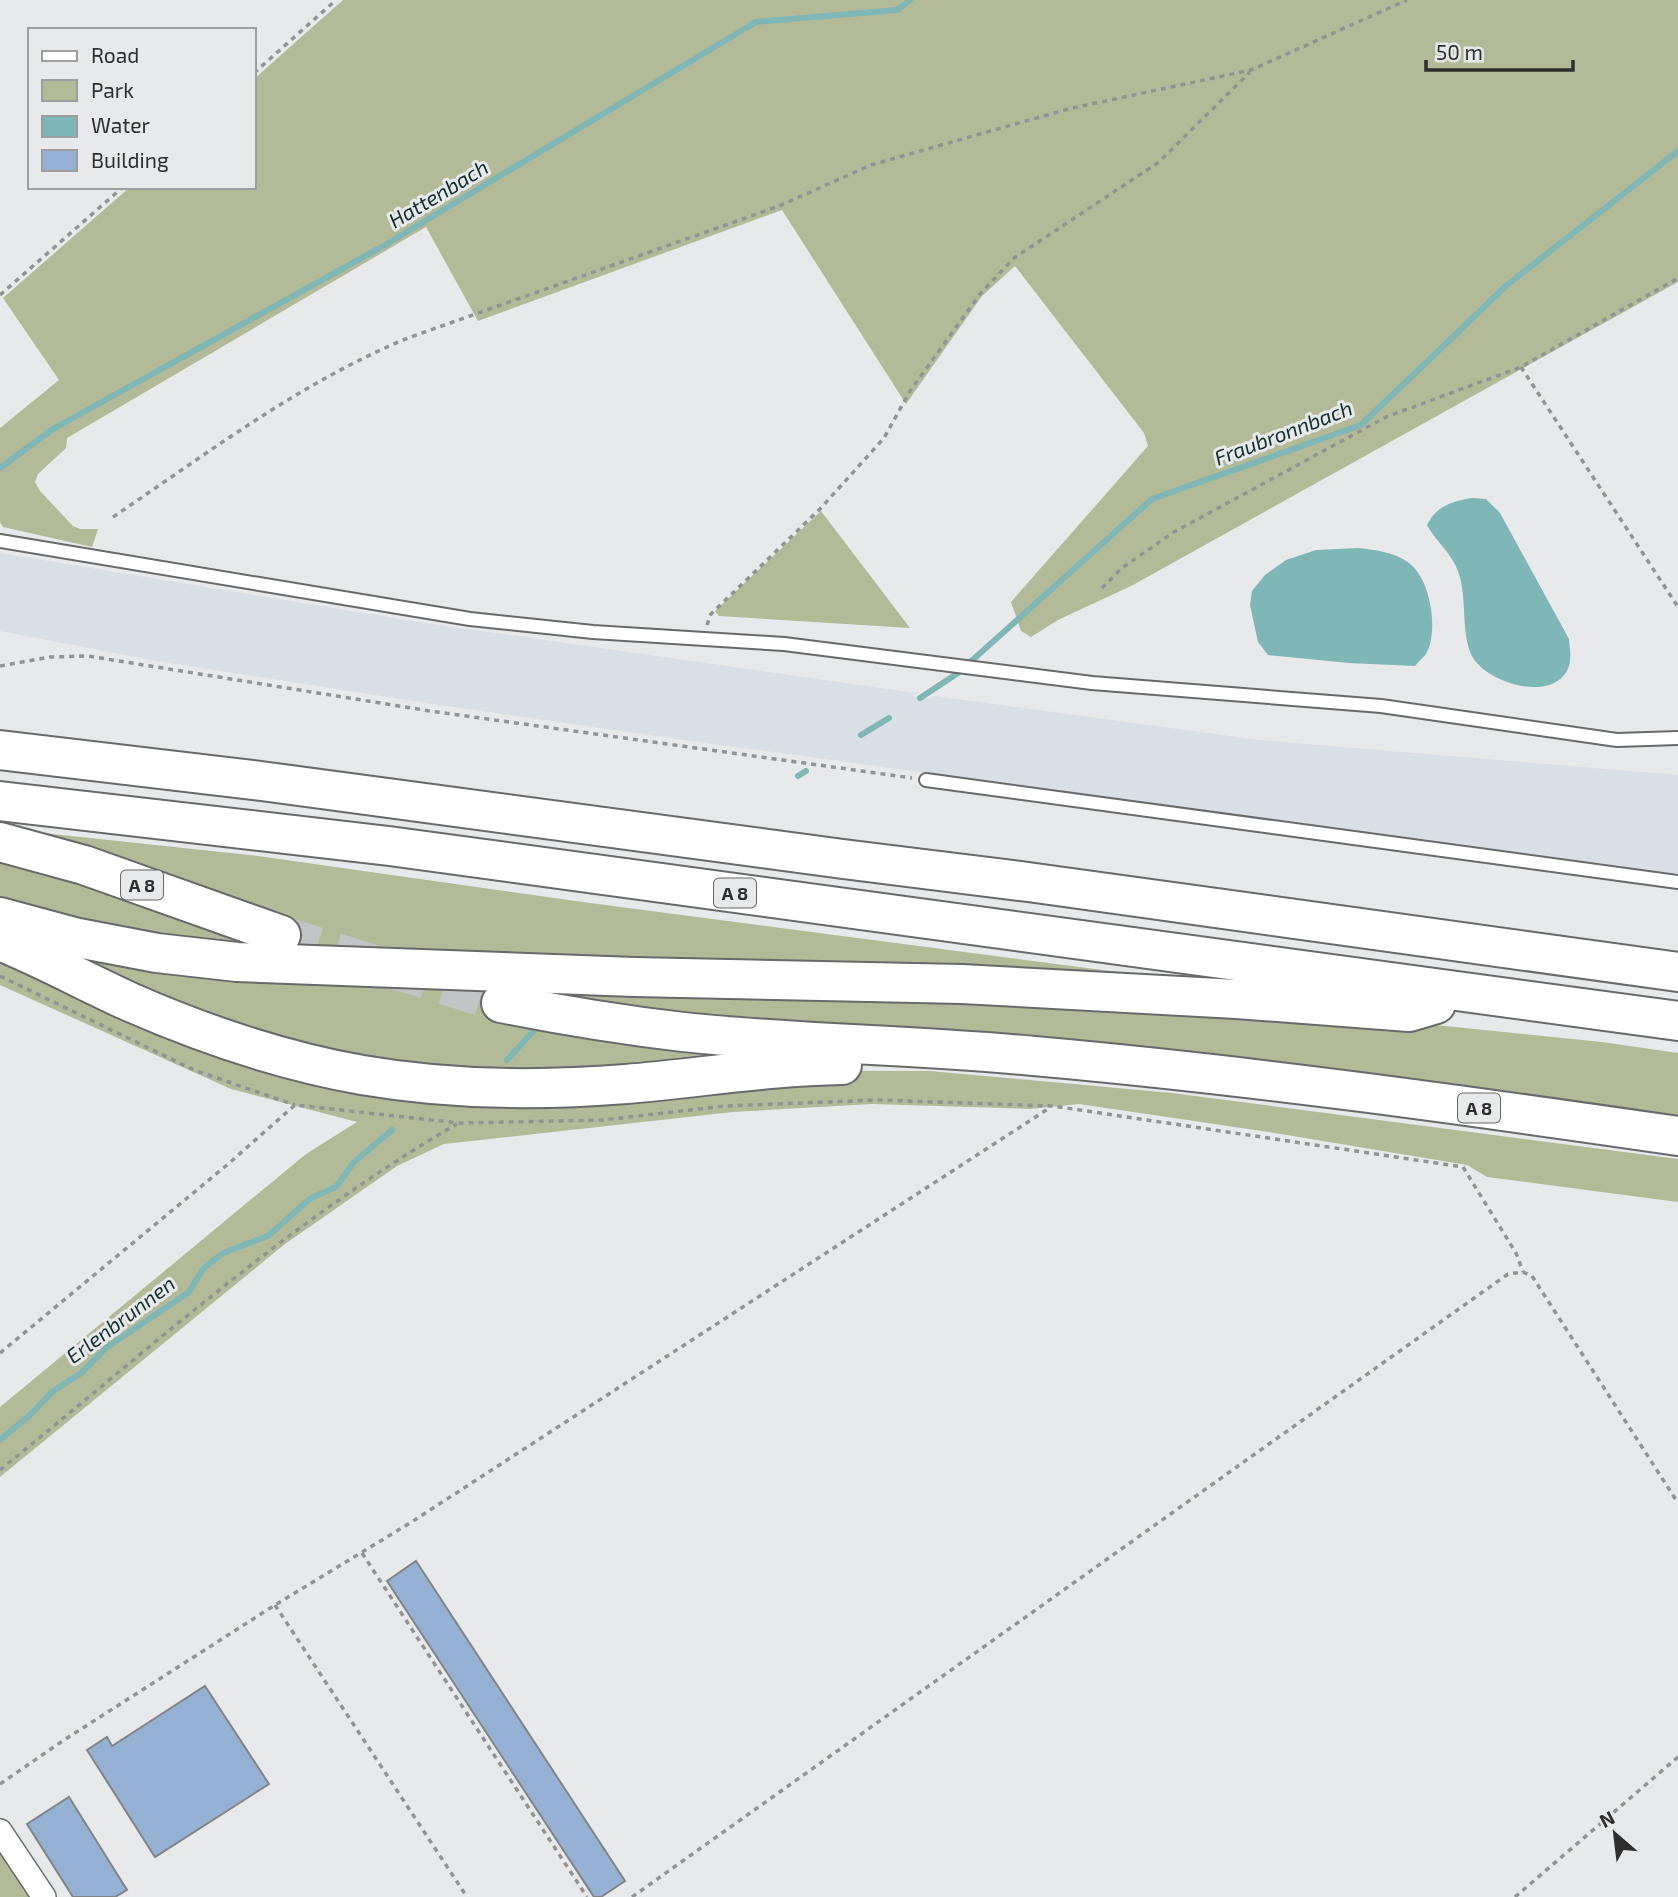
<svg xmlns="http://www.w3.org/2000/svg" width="1678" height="1897" viewBox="0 0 1678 1897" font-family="'Exo 2',sans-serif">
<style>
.built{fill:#d8dfe6}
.green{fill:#b3ba98}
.water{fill:#7fb6b6}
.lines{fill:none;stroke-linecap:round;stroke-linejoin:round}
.stream{stroke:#7fb6b6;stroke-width:6}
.building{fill:#95b1d3;stroke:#838486;stroke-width:2}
.motorway-tunnel{stroke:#c3c4c5;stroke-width:38;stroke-dasharray:38 19;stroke-linecap:butt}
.service-casing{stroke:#68696a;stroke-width:16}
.minor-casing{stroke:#68696a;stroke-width:26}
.motorway-casing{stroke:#68696a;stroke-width:42}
.path{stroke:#939395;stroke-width:3.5;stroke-dasharray:5 5;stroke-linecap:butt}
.service{stroke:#fff;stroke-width:12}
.minor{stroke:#fff;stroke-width:23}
.motorway{stroke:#fff;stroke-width:38}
.labels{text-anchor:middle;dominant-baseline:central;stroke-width:6;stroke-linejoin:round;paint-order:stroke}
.shield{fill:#e8e9eb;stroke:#666667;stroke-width:2}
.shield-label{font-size:18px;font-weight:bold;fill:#2e2e2f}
.water-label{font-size:21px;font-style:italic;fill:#122f2f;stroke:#e8e9eb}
</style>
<rect width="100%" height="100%" fill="#e8e9eb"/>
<polygon class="built" points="0,553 418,622 916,693 912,696 929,699 934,696 1259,740 1678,775 1678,875 677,739 433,704 157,661 0,631"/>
<g class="green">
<polygon points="343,0 1678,0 1678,282 1133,585 1058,620 1031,637 1021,631 1011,602 1148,446 1144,433 1015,266 982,296 906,404 782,210 478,321 426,227 67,438 66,448 38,474 35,482 40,491 73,526 80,529 98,529 92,547 3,527 0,522 0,428 59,380 3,298 130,187 254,187 254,79"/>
<polygon points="821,511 910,628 719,616 715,611"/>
<polygon points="6,829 258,856 590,903 1133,974 1133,977 372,951 139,937 0,901 0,857"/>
<polygon points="33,939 1317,1013 1602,1042 1678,1053 1678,1124 788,1050 499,1078 251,1038"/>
<polygon points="0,952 287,1069 930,1071 1172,1093 1678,1159 1678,1202 1487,1177 1467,1165 1275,1133 1079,1104 1030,1109 872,1104 733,1112 444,1144 397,1166 285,1244 0,1477 0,1407 306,1154 357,1122 231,1089 0,985"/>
<polygon points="0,1849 32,1897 0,1897"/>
</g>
<g class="water">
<path d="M1472,498L1486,499L1500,513L1569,639C1570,651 1573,665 1564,675C1544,701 1483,681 1471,654C1461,630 1467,599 1459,574C1453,554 1437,543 1427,525C1436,506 1453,501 1472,498Z"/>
<path d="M1358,548C1377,550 1394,552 1409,563C1431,579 1439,632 1426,654C1423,658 1418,662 1415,666L1349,663L1268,655L1258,642L1250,605L1252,591L1265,575L1286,560L1316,550Z"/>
</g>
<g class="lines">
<g class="stream">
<polyline points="0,468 53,429 385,245 756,22 897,10 910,0"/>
<polyline points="920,698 958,673 1152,499 1361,425 1507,285 1678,151"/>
<polyline points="861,735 889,718"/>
<polyline points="798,776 806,771"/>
<polyline points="507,1060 536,1028"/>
<polyline points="0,1440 30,1415 52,1392 81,1373 106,1348 189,1292 203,1269 223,1253 268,1236 311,1198 336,1187 354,1162 392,1130"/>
</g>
</g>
<g class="building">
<polygon points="416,1561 625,1881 601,1897 594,1897 387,1581"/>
<polygon points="205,1686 269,1784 155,1857 87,1750 107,1737 112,1746"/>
<polygon points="69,1797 127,1890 115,1897 73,1897 27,1824"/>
</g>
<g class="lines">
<polyline class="motorway-tunnel" points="281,935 501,1003"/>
<g class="service-casing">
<g id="service">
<polyline points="0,541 470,619 593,632 784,644 1092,683 1381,706 1617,740 1678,738"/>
<polyline points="926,780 1678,882"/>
</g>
</g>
<g class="minor-casing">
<polyline id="minor" points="0,1831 44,1897"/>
</g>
<g class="motorway-casing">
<g id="motorway">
<polyline points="0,750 261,781 843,859 1028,882 1678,972"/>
<polyline points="0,801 389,846 1678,1021"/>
<polyline points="0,842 84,865 281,935"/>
<polyline points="0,917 78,938 157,953 237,962 634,977 962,984 1236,999 1409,1012 1436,1004"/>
<path d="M0,941C44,959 86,982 130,1002C203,1034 283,1061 362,1075C449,1090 539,1091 626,1084C699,1078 770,1066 842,1065"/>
<path d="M501,1003C561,1015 622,1025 683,1032C799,1044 917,1045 1034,1056C1249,1075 1464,1105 1678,1136"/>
</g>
</g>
<g class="path">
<polyline points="254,73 336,0"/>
<polyline points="0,295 123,187"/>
<polyline points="1521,367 1678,607"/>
<path d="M113,517C208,453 301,382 408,338L779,206L871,165L1068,109L1251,70L1407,0"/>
<polyline points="1102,588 1122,568 1174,532 1386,417 1521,367 1678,278"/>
<polyline points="707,625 711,614 820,509 884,438 910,391 980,294 1014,258 1159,162 1250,72"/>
<polyline points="0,666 50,657 88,656 430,711 912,778"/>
<polyline points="0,976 194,1070 295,1105"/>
<polyline points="0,1353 227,1165 295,1105 459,1123 603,1120 725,1106 877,1100 1053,1106 1463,1167 1516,1253 1523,1272"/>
<path d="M0,1470C148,1350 291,1220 457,1124"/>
<polyline points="362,1553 587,1897"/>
<polyline points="275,1605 467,1897"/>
<polyline points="0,1784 64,1740 275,1605 410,1523 1051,1107"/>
<polyline points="632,1897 1508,1274 1523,1272 1532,1276 1678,1503"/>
<polyline points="1515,1897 1678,1757"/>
</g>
<use href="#service" class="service"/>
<use href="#minor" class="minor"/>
<use href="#motorway" class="motorway"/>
</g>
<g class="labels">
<g class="shield">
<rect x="121" y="870.5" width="42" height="29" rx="5"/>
<rect x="714" y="878.5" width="42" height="29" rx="5"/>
<rect x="1458" y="1093.5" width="42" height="29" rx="5"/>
</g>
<g class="shield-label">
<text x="142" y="885">A 8</text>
<text x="735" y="893">A 8</text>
<text x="1479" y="1108">A 8</text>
</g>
<g class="water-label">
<text transform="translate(438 193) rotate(-31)">Hattenbach</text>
<text transform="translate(1283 432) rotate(-21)">Fraubronnbach</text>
<text transform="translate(120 1319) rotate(-37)">Erlenbrunnen</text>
</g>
</g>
<rect x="28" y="28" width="228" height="161" fill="#e8e9eb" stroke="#9e9ea0" stroke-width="2"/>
<rect x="42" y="51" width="35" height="10" fill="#ffffff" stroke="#9e9ea0" stroke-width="2"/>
<text x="91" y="63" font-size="21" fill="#2e2e2f">Road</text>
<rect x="42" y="80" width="35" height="21" fill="#b3ba98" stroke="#9e9ea0" stroke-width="2"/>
<text x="91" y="98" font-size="21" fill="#2e2e2f">Park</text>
<rect x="42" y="116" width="35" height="21" fill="#7fb6b6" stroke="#9e9ea0" stroke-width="2"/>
<text x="91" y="133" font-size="21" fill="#2e2e2f">Water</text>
<rect x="42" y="150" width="35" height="21" fill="#95b1d3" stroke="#9e9ea0" stroke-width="2"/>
<text x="91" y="168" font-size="21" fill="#2e2e2f">Building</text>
<g transform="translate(1615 1834) rotate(332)" stroke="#e8e9eb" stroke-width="5" paint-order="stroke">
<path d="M0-5L12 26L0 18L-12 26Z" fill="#2e2e2f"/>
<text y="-10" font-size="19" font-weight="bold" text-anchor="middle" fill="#2e2e2f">N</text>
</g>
<path d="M1426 60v10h147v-10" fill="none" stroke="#2e2e2f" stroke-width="3.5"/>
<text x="1436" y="60" font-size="21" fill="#2e2e2f" stroke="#e8e9eb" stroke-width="5" paint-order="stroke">50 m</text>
</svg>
